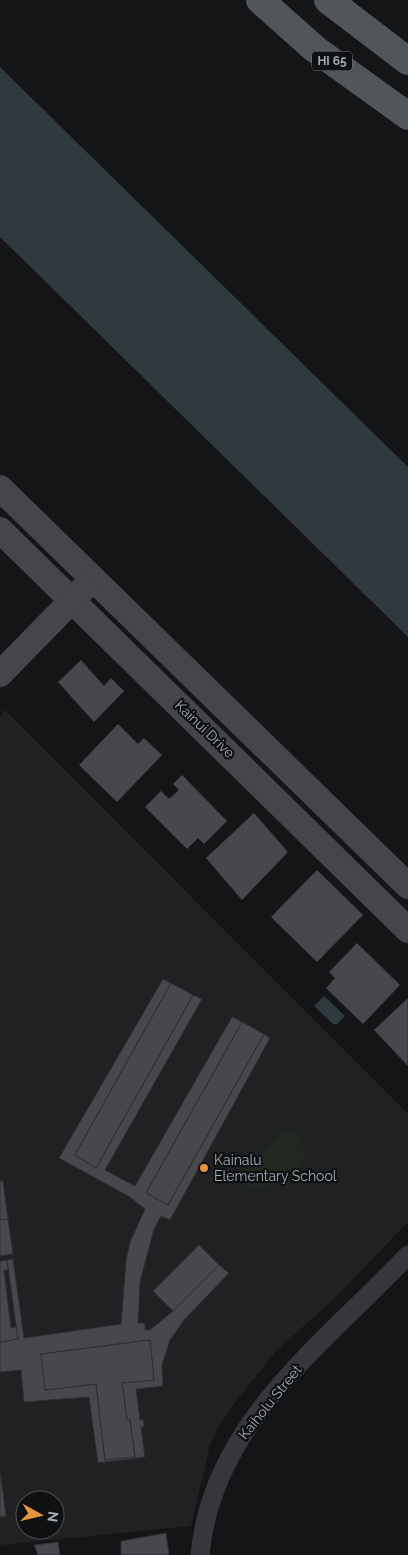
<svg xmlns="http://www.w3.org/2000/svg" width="408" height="1555" viewBox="0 0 408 1555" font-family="Raleway,sans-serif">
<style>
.built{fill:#202123;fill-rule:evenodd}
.green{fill:#212821}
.water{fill:#2f393e}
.building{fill:#46484b;stroke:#2e2f32;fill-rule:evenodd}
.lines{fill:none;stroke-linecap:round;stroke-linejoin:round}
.street{stroke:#36373b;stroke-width:19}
.secondary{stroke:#44464a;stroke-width:26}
.primary{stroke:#525559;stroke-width:28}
.poi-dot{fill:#e4943f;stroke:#0f1011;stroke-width:2}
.labels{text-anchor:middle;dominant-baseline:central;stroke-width:4.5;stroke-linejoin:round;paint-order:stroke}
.shield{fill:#0f1011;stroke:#797e84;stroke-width:1}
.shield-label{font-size:12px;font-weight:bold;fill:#a7adb5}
.street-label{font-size:14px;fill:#a7adb5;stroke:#0f1011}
.poi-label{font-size:14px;fill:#a7adb5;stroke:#0f1011;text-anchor:start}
</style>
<rect width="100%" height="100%" fill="#141516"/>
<path class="built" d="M5,710L408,1114V1222L333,1300L276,1351L234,1404L219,1426L210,1445L191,1526L0,1545V715ZM25,1500H55V1530H25Z"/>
<polygon class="green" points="291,1130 302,1139 305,1158 292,1180 256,1189 245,1185 243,1176 248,1165 261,1157 279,1135"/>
<g class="water">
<polygon points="0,67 408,467 408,637 0,237"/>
<polygon points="324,996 345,1016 337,1024 333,1024 314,1006"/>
</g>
<g class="building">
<polygon points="81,660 104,686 111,678 124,691 94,722 58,682"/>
<polygon points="118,724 138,744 144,738 162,755 117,802 79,765"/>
<polygon points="182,775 227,821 204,844 198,838 187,849 145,807 161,791 169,799 179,790 173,784"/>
<polygon points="254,813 288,852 242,900 206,858"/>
<polygon points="317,870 363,915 317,962 271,917"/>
<polygon points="357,943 400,985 363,1024 326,988 335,978 329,972"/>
<path d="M163,979L171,983L75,1155L96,1168L193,995L202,999L105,1170L135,1186L232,1017L242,1022L146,1193L168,1205L264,1034L270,1038L170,1220L161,1216L154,1229L140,1282L138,1323H145V1330H150L173,1311L219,1265L229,1273L184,1320L170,1340L162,1365L163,1386L136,1389L140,1420L143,1419L144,1427H141L145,1457L98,1463L89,1397L24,1402L21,1370L0,1372V1342L18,1339L7,1260L13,1259L24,1338L121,1324L126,1261L130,1242L145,1209L130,1197L59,1158ZM150,1340L154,1380L122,1383L127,1420H130L135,1457L105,1460L96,1384L45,1390L41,1354Z"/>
<polygon points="171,983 193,995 96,1168 75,1155"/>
<polygon points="408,998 408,1066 374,1030"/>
<polygon points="242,1022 264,1034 168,1205 146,1193"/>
<polygon points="0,1181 3,1181 8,1219 0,1220"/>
<polygon points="8,1219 13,1254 0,1256 0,1220"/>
<polygon points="199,1245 219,1265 173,1311 153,1291"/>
<polygon points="7,1260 8,1270 4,1270 11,1328 16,1327 18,1339 0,1342 0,1261"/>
<polygon points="150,1340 154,1380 122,1383 127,1420 130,1420 135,1457 105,1460 96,1384 45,1390 41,1354"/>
<polygon points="0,1469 6,1516 0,1517"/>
<polygon points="166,1533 169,1555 121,1555 121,1541"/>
<polygon points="58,1542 60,1555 38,1555 34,1545"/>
</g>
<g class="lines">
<path class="street" d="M200,1555C212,1423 324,1344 408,1255"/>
<g class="secondary">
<polyline points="0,488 408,886"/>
<polyline points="0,530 408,930"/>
<polyline points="0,674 85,587"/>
</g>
<g class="primary">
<polyline points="260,0 315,49 408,116"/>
<polyline points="328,0 408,61"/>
</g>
</g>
<circle class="poi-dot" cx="204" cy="1168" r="5"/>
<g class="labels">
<rect class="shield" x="312" y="51.5" width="40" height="19" rx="4"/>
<g class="shield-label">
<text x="332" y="61">HI 65</text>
</g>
<g class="street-label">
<text transform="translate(205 729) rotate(44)">Kainui Drive</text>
<text transform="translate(270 1402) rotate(-51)">Kaiholu Street</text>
</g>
<g class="poi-label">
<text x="214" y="1160">Kainalu<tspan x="214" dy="16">Elementary School</tspan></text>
</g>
</g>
<g transform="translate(40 1515) rotate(98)"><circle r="24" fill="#0f1011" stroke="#4c4f53"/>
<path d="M0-4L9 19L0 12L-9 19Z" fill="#e4943f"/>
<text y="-8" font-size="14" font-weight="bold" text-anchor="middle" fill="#a7adb5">N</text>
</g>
</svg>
